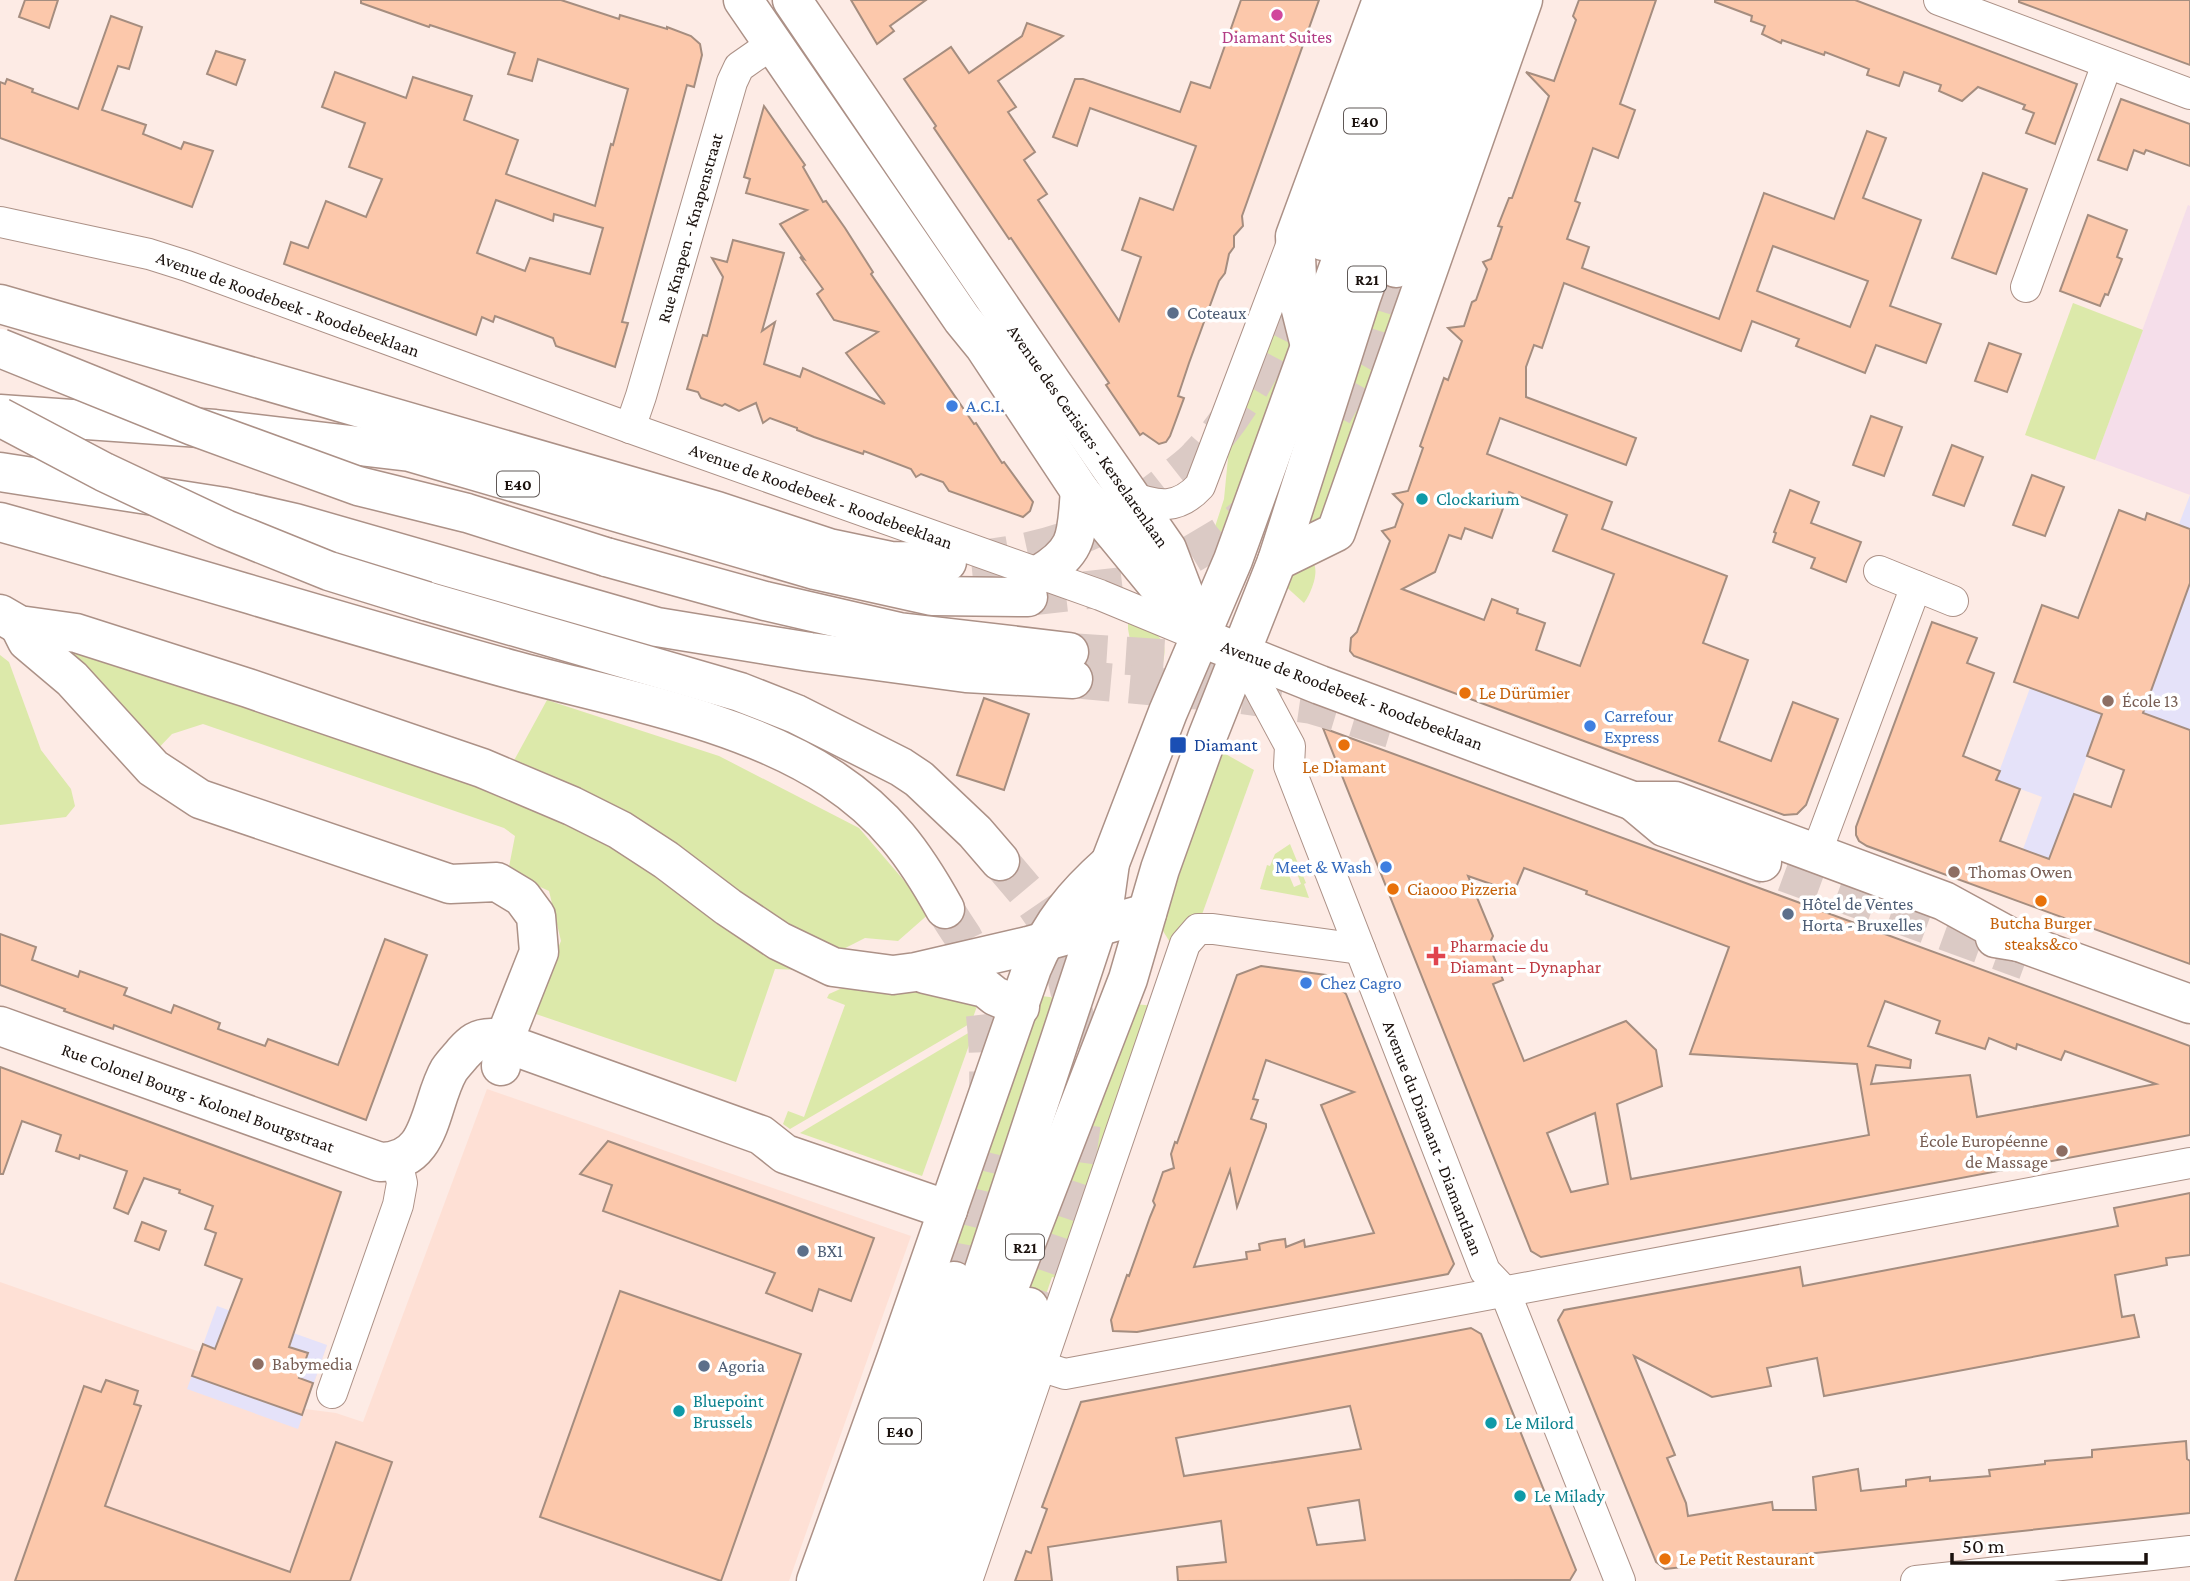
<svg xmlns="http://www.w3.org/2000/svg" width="2190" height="1581" viewBox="0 0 2190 1581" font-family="'Crimson Pro',serif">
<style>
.built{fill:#fee0d5}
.industrial{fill:#f5deea}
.education{fill:#e5e2f9}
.green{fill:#dce9aa;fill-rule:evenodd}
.building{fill:#fcc8ab;stroke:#a58d7f;stroke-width:2;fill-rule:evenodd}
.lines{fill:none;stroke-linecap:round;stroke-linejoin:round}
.highway-tunnel{stroke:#dbcac5;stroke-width:38;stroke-dasharray:38 19;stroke-linecap:butt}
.street-casing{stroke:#ac9187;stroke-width:32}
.secondary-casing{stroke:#ac9187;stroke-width:41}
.primary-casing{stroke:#ac9187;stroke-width:41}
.highway-casing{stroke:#ac9187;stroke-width:41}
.street{stroke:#fff;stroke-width:30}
.secondary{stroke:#fff;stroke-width:38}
.primary{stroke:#fff;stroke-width:38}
.highway{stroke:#fff;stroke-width:38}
.highway-bridge-casing{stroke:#ac9187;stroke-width:41;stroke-linecap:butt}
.highway-bridge{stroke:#fff;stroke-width:38}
.hotel-dot{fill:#d1479c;stroke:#fff;stroke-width:2.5}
.service-dot{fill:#5c6f8a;stroke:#fff;stroke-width:2.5}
.shop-dot{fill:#3f7fe0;stroke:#fff;stroke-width:2.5}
.culture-dot{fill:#0f9aa8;stroke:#fff;stroke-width:2.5}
.food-dot{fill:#e8710a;stroke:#fff;stroke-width:2.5}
.education-dot{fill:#8d6e63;stroke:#fff;stroke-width:2.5}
.transit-dot{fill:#1a4fb4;stroke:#fff;stroke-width:2.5}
.health-dot{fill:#e0444e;stroke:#fff;stroke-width:2.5}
.labels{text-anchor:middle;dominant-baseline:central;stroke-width:7;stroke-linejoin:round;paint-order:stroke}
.shield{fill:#fff;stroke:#5f5856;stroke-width:2}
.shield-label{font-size:16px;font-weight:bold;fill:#1a110d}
.hotel-label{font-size:18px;fill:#b23c85;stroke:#fff}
.street-label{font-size:18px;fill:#1a110d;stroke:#fff}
.service-label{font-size:18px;fill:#4e5e75;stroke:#fff;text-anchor:start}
.shop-label{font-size:18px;fill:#366cbe;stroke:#fff;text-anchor:start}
.culture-label{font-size:18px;fill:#0d838f;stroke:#fff;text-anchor:start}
.food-label{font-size:18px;fill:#c56008;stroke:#fff;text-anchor:start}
.education-label{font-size:18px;fill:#785e54;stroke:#fff;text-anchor:start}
.transit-label{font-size:18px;fill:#164399;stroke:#fff;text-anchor:start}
.health-label{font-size:18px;fill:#be3a42;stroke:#fff;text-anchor:start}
</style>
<rect width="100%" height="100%" fill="#fdebe5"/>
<polygon class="built" points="487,1089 911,1236 789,1581 0,1581 0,1282 200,1352 327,1345 305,1409 336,1413 363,1422"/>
<polygon class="industrial" points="2188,205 2190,206 2190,495 2095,460"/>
<g class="education">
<polygon points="2190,495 2190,747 2102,715 2032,906 2006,896 2042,797 1996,780 2030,688 2014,682 2042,605 2078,618 2119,510 2144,519 2147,513 2179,524"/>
<polygon points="217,1306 327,1345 298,1429 187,1389"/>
</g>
<g class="green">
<polygon points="1388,264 1409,273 1360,443 1319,522 1310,524 1307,522"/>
<polygon points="1284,290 1296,338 1219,538 1213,533 1224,499 1229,448"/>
<polygon points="2073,303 2143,330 2095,460 2025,435"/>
<path d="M1314,564C1319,574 1310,595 1304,603L1282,583L1285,579Z"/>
<path d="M1128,619C1165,638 1172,638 1158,680L1135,667L1128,629Z"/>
<polygon points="58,641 505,777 547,700 719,756 859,828 931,912 898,941 865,938 802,970 775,969 736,1082 530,1012 561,941 549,891 508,872 515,836 504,828 203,724 172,734 152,755"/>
<polygon points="0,655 9,662 41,750 71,789 75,806 66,817 0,825"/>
<polygon points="1222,752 1254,770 1200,920 1173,947 1163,931 1163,921"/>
<path d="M1290,844L1306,883L1304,884L1309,898L1260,889L1267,865L1270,866L1275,854ZM1294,865L1301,884L1294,887L1286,868Z"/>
<polygon points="847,986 980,998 971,1023 790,1129 783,1124 788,1111 804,1117 845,1005 827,998 829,994"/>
<polygon points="1034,995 1057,998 964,1284 935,1274"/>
<polygon points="1133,1004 1157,1006 1062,1280 1052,1277 1040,1312 1019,1304"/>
<polygon points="970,1032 973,1034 922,1176 800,1133"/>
</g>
<g class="building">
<polygon points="25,0 58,0 49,28 19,17"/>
<path d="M361,0H561L619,19L620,15L667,29V27L691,36L700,44L702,55L694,87L687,85L679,115L622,322L628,323L615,367L556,346L553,338L495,316L493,322L482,317L476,335L284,264L291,242L308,248L326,201L366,217L382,179L349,167L365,123L322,107L335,72L406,98L413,77L472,96L464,120L518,140L506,174L595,206L611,144L613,145L628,89L538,59L532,81L508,74L515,53L430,25L429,27L361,3ZM496,200L553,221L554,214L603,228L590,274L530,258L525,271L477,253Z"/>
<polygon points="851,0 926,0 890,26 894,31 877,44"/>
<polygon points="1241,0 1319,0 1242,216 1243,226 1234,236 1234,247 1229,254 1225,273 1219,281 1189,363 1178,396 1184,398 1170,436 1166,442 1159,444 1143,433 1140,435 1106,385 1109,383 1011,238 1009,239 934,128 936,126 904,79 951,47 969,73 1022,36 1027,23 1063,36 998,81 1016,107 1008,112 1035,152 1024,160 1047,194 1038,200 1119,321 1141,257 1122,250 1140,198 1173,210 1196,146 1090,108 1077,146 1053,137 1075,79 1083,79 1180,112 1191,82 1210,88"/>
<path d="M1579,0H1656L1620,104L1635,110L1618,158L1593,148L1575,201L1580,203L1567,239L1589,247L1582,268L1719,319L1764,193L1834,219L1867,131L1886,138L1863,198L1921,220L1890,306L1941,324L1926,363L1876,345L1865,373L1796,346L1799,339L1752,321L1741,351L1564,283L1542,348L1534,345L1526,367V397L1636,438L1626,465L1500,418L1487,454L1612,502L1602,529L1727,576L1703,643L1748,660L1719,741L1771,761L1793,702L1838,719L1806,805L1797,814L1784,815L1354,656L1350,651L1351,638L1357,632L1390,541L1382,531L1395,527L1403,504L1393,494L1408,491L1423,448L1420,446L1444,378L1448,380L1462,341L1448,328L1464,326L1472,302L1476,300L1487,269L1483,262L1491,259L1502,227L1498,226L1509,198H1512L1549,96L1526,72L1554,81L1576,20L1573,16ZM1773,246L1868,281L1850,327L1757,291ZM1509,492L1567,515L1553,551L1614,574L1580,666L1536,650L1545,623L1517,613L1518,609L1492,599L1484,620L1402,589L1435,572L1449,535L1461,539L1465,528L1492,538Z"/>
<polygon points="1715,0 1855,0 2077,84 2055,144 2026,133 2034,113 2023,109 2025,105 1978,87 1962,101 1939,91 1941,85 1904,72 1899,86 1867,75 1869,69 1825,52 1824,55 1782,40 1781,43 1762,34 1765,26 1751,21 1752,16 1715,2"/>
<polygon points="2019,0 2190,0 2190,65 2019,2"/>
<polygon points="111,16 142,27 129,69 118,66 102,110 146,125 143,134 181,149 184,142 213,151 192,207 0,138 0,82 5,84 7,79 33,89 32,92 78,109"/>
<polygon points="216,51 245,60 236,85 207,74"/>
<polygon points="2121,99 2190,124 2190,166 2146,150 2144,154 2134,150 2127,170 2098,160"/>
<polygon points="764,106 805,165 803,167 823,202 826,201 845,228 873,272 871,274 974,424 976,423 1002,463 1004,462 1033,502 1030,511 1023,517 949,491 943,482 921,474 916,477 911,469 864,451 863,454 814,437 797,430 797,428 770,418 763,423 756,403 739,411 725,404 722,406 701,398 698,392 687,389 703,335 707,336 723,277 712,258 727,262 733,240 784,253 762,331 775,322 764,364 800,377 803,368 885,404 846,353 878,332 834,320 817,294 823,289 800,257 804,259 780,224 807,210 746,193 750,179 744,177"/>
<polygon points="1983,173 2027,189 1996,274 1952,258"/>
<polygon points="2088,215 2127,230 2117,257 2122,259 2108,295 2105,294 2100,306 2060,291"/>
<polygon points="1989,343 2021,354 2007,392 1975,381"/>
<polygon points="1871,416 1902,427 1884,476 1853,465"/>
<polygon points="1952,445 1983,457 1964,506 1933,495"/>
<polygon points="2032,475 2064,487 2045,536 2013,525"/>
<polygon points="1790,490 1819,502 1811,523 1861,542 1846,582 1811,568 1815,558 1773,542 1776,533 1774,532"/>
<polygon points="2119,510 2145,520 2147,513 2190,529 2190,583 2143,713 2190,730 2190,964 1867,846 1859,841 1856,835 1856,827 1932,622 1977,638 1967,663 1994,673 1963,756 2000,771 1996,780 2020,789 2000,841 2049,859 2074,794 2111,807 2124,770 2087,756 2102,714 2014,682 2042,605 2078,618"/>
<polygon points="984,698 1029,714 1004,790 957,775"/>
<path d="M1323,728L2190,1046V1135L1541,1257L1531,1251ZM1524,868L1587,891L1586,894L1729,947L1690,1054L1857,1064L1869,1135L1631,1179L1617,1104L1662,1086L1656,1050L1626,1021L1524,1061L1493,984L1503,980L1489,945L1493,936L1468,876L1514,892ZM1885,1001L1940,1021L1936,1033L1985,1049L1989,1038L2016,1049L2017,1044L2061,1060L2065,1051L2156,1084L1977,1117L1970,1075L1871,1084L1876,1065L1910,1068L1911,1060L1868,1046ZM1595,1113L1608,1184L1571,1192L1547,1133Z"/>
<polygon points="0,934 36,947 32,960 78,977 80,971 127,988 124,995 171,1013 174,1005 220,1023 218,1029 265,1046 268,1039 338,1065 385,939 427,955 366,1120 114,1025 113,1029 64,1011 65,1009 0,985"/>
<path d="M1261,966L1326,975L1346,994L1454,1264L1448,1274L1137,1332L1113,1331L1111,1320L1127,1275L1129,1276L1150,1217L1155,1205L1153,1201L1163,1172L1174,1168L1171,1154L1175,1142L1177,1143L1237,975ZM1266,1060L1354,1092L1321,1105L1374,1233L1305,1247L1304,1240L1286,1247L1285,1239L1271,1241L1259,1244L1260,1250L1246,1252L1247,1259L1194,1267L1230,1170L1237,1207L1266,1127V1124L1251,1119L1258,1100L1253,1099Z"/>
<polygon points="0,1067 341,1192 289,1347 308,1353 299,1378 313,1383 302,1415 192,1376 203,1344 215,1349 242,1279 205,1265 216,1233 205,1229 213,1206 179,1193 180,1190 144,1178 128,1214 114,1208 127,1171 80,1155 79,1159 56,1151 61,1135 22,1121 3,1174 0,1174"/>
<polygon points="608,1141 874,1238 851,1301 819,1289 812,1311 766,1293 775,1273 603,1211 612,1185 580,1174"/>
<polygon points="2190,1193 2190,1255 2166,1258 2167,1265 2115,1275 2122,1317 2134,1315 2139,1337 1824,1396 1817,1358 1767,1368 1771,1386 1712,1397 1634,1356 1675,1455 1667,1458 1686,1503 1688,1516 1772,1502 1773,1510 1816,1510 1813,1477 1858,1469 1861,1491 1906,1486 1906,1480 1930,1477 1930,1481 1990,1476 1989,1470 2045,1464 2045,1461 2092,1457 2092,1450 2186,1441 2187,1459 2190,1461 2190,1513 1665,1569 1656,1562 1558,1320 1564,1310 1800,1267 1803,1286 2118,1226 2114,1208"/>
<polygon points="142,1222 166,1231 159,1250 135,1241"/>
<polygon points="620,1291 801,1354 721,1581 540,1517"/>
<path d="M1471,1328L1481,1334L1576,1570L1570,1580L1178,1581L1177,1567L1226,1562L1221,1521L1048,1547L1052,1581H1015L1026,1551L1031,1553L1047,1509L1042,1507L1081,1402ZM1350,1406L1361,1449L1184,1476L1176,1438ZM1359,1500L1365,1540L1317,1545L1308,1508Z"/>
<polygon points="106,1380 138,1391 134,1404 141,1406 105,1506 290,1572 336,1442 392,1462 350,1581 15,1581 84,1386 101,1392"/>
</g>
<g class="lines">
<g class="highway-tunnel">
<polyline points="1333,414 1372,345 1396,268"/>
<path d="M971,560C1050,552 1108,532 1170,481C1179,473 1190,466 1198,457C1247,406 1277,337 1307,275"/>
<polyline points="1028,597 1131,585 1170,567 1222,536 1260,504"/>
<polyline points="1069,652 1223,662"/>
<polyline points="1073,679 1235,694 1312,705 1391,729"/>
<polyline points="1731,853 2026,961"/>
<polyline points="1000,861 1028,894 1050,926 1061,954 1083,1052 1083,1115 1075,1172 1029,1307"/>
<path d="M945,909C951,919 957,928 963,937C987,983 989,1044 988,1095"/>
<polyline points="954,1281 964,1229 983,1151"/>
</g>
<g class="street-casing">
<g id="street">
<polyline points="1939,0 2190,94"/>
<polyline points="0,222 149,254 187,266 630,428 1100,595 1199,636"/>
<polyline points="2026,287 2107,64"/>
<polyline points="630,428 641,396 732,82 739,67 772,44"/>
<path d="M1129,496C1158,507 1178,510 1200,486L1292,243"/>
<polyline points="1879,571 1953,601"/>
<polyline points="1240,653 1290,746 1289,766 1485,1271 1505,1292 1620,1581"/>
<polyline points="1816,854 1916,586"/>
<polyline points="1040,1366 1065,1374 2190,1163"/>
<polyline points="332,1393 398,1205 402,1183 397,1161"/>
<polyline points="967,1581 1185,944 1198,929 1213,929 1360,949"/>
<polyline points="1916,1581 2190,1551"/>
</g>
</g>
<g class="secondary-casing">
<g id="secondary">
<polyline points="743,0 962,319 984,346 1080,491 1200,637 1320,685 1633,801 1675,801 1944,901 2019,942"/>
<polyline points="792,0 1052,383 1167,549 1191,612"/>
<polyline points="1310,346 1298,298 1295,236 1382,0"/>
<polyline points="1277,561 1336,532 1523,0"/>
<path d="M1040,574C1080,550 1076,534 1080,491"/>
<polyline points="1633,801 1664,827 1762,862"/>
<polyline points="1995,938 2019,942 2190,1004"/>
<path d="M0,1026L380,1162C433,1163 429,1104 449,1070C453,1064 459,1058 463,1053C472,1043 478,1038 491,1038L761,1135L785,1154L948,1210"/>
<path d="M816,1581L896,1359L1032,968C1051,923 1074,895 1110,863"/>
</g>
</g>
<g class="primary-casing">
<g id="primary">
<polyline points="874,1581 977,1291 1104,906 1110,863 1168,712 1233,560 1435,0"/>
<polyline points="904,1581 1006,1295 1128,979 1160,869 1208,735 1277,561 1361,298 1466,0"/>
</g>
</g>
<g class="highway-casing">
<g id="highway">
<polyline points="1323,241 1407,0"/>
<polyline points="1396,268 1493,0"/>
<polyline points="0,304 717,511 829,548 891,561 947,562"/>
<polyline points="0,414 215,429 410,452 815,570 932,596 1028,597"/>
<polyline points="0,472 225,507 295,523 657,627 810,652 966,673 1073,679"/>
<path d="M0,522C172,570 342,623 513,670C616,698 743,720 832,779C886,815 914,853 945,909"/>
<polyline points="606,557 765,601 899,632 1069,652"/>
<polyline points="426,601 740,692 796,714 901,767 919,779 975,832 1000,861"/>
<polyline points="0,614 19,625 76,633 248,688 482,768 572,806 620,830 666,860 728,907 779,941 833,967 893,975 916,972 1028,946 1147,913"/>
<polyline points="19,625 27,641 72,679 153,768 200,799 450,884 497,882 522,897 536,916 539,952 503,1043 501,1066"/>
<polyline points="925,974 985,988 995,996 1020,1007"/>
<polyline points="846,1581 954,1281"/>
<polyline points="937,1581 1029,1307"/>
</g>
</g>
<use href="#street" class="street"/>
<use href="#secondary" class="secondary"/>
<use href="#primary" class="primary"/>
<use href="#highway" class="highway"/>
<g class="highway-bridge-casing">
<g id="highway-bridge">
<polyline points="0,348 193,426 358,486 467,513 606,557"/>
<polyline points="0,417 104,472 225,529 329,571 426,601"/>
</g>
</g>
<use href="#highway-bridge" class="highway-bridge"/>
</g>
<circle class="hotel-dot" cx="1277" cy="15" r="7"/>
<g class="service-dot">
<circle cx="1173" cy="313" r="7"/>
<circle cx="1788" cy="914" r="7"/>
<circle cx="803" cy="1251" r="7"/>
<circle cx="704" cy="1366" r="7"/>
</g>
<g class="shop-dot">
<circle cx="952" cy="406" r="7"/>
<circle cx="1590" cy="726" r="7"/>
<circle cx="1386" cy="867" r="7"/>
<circle cx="1306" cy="983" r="7"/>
</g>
<g class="culture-dot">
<circle cx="1422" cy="499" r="7"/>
<circle cx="679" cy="1411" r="7"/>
<circle cx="1491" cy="1423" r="7"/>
<circle cx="1520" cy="1496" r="7"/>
</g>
<g class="food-dot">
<circle cx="1465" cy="693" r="7"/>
<circle cx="1344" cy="745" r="7"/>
<circle cx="1393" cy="889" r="7"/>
<circle cx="2041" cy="901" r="7"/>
<circle cx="1665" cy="1559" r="7"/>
</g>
<g class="education-dot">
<circle cx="2108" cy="701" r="7"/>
<circle cx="1954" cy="872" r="7"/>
<circle cx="2062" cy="1151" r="7"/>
<circle cx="258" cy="1364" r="7"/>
</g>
<rect class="transit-dot" x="1169" y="736" width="18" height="18" rx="3.5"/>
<path class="health-dot" d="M1432.5 945.5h7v7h7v7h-7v7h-7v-7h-7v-7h7z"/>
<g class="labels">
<g class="shield">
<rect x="1344" y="108.5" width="42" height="25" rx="5"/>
<rect x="1348" y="266.5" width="38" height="25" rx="5"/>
<rect x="497" y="471.5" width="42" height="25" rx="5"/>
<rect x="1006" y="1234.5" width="38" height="25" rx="5"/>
<rect x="879" y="1418.5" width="42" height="25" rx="5"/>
</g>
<g class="shield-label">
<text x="1365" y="121">E40</text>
<text x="1367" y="279">R21</text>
<text x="518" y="484">E40</text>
<text x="1025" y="1247">R21</text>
<text x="900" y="1431">E40</text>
</g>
<g class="hotel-label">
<text x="1277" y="37">Diamant Suites</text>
</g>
<g class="street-label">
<text transform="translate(690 228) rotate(-74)">Rue Knapen - Knapenstraat</text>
<text transform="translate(288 304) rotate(20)">Avenue de Roodebeek - Roodebeeklaan</text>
<text transform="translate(1088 436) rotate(55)">Avenue des Cerisiers - Kerselarenlaan</text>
<text transform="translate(821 496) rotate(20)">Avenue de Roodebeek - Roodebeeklaan</text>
<text transform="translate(1352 695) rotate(21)">Avenue de Roodebeek - Roodebeeklaan</text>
<text transform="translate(198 1098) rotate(20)">Rue Colonel Bourg - Kolonel Bourgstraat</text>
<text transform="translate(1433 1138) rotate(69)">Avenue du Diamant - Diamantlaan</text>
</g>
<g class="service-label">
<text x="1187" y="313">Coteaux</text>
<text x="1802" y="904">Hôtel de Ventes<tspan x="1802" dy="21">Horta - Bruxelles</tspan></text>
<text x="817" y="1251">BX1</text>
<text x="718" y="1366">Agoria</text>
</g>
<g class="shop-label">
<text x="966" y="406">A.C.I.</text>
<text x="1604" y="716">Carrefour<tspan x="1604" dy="21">Express</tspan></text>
<text x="1372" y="867" text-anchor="end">Meet &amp; Wash</text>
<text x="1320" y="983">Chez Cagro</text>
</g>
<g class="culture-label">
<text x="1436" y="499">Clockarium</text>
<text x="693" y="1401">Bluepoint<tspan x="693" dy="21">Brussels</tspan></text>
<text x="1505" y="1423">Le Milord</text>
<text x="1534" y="1496">Le Milady</text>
</g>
<g class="food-label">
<text x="1479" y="693">Le Dürümier</text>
<text x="1344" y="767" text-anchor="middle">Le Diamant</text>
<text x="1407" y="889">Ciaooo Pizzeria</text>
<text x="2041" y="923" text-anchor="middle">Butcha Burger<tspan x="2041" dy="21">steaks&amp;co</tspan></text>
<text x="1679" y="1559">Le Petit Restaurant</text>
</g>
<g class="education-label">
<text x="2122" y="701">École 13</text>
<text x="1968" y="872">Thomas Owen</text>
<text x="2048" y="1141" text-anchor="end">École Européenne<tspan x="2048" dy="21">de Massage</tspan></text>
<text x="272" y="1364">Babymedia</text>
</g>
<g class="transit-label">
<text x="1194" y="745">Diamant</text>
</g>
<g class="health-label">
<text x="1450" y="946">Pharmacie du<tspan x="1450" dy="21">Diamant – Dynaphar</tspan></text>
</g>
</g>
<path d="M1952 1553v10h194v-10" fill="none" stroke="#1a110d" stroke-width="3.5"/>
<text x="1962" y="1553" font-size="21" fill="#1a110d" stroke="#ffffff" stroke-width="5" paint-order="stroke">50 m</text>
</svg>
